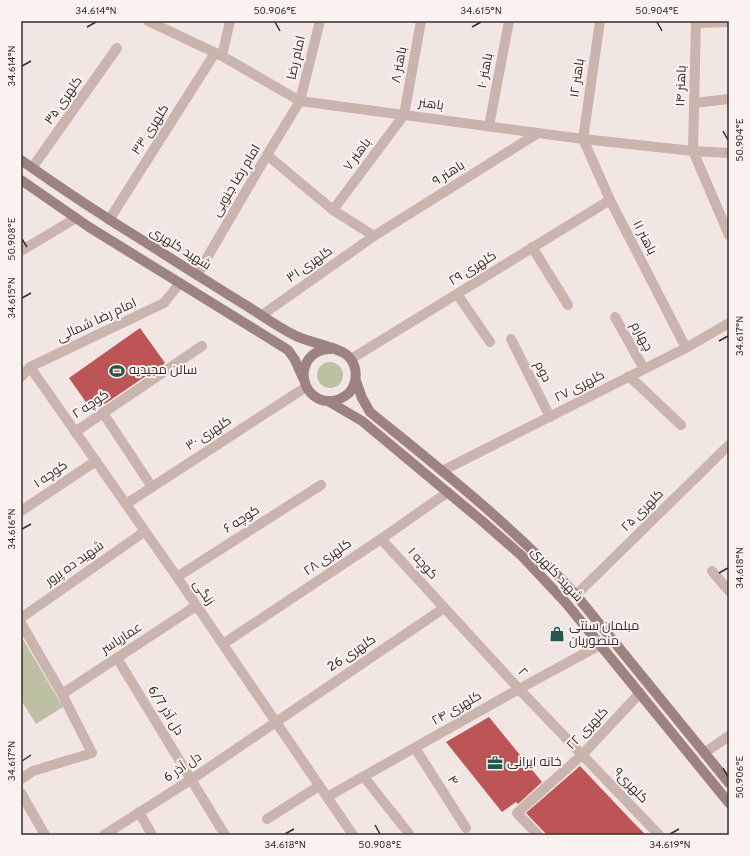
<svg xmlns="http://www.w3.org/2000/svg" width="750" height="856" viewBox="0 0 750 856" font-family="Overpass,Cairo,sans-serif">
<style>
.green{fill:#bec0a3}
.building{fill:#bd5556}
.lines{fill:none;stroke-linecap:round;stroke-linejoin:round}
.street{stroke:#cab4ae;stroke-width:10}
.secondary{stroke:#9d8380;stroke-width:10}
.ticks{fill:none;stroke:#392d2c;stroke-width:1.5}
.labels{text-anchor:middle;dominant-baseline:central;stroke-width:4;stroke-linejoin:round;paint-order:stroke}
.street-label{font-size:13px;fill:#392d2c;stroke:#faf2ee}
.poi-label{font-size:13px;fill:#392d2c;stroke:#faf2ee;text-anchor:start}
.neatline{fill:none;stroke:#392d2c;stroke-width:1.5}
.ticks-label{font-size:10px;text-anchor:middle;fill:#392d2c}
</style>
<rect width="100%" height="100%" fill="#f2e6e2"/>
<g class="green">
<circle cx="330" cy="375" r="13"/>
<polygon points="21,636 63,707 36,724 21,700"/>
</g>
<g class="building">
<polygon points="140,328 165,363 93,412 69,378"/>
<polygon points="489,717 542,782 518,804 516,802 502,812 446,742"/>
<polygon points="580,766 631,820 646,835 547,835 526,813"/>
</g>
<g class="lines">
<g class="street">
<polyline points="148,21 222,56 300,101 583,139 693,151 729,153"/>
<polyline points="600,21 583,139 610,200 686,348"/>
<polyline points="696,21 693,151 729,235"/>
<polyline points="696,23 729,22"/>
<polyline points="222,56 230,21"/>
<polyline points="694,103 729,99"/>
<polyline points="489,126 509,21"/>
<polyline points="267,155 333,210 374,236"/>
<polyline points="32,168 117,48"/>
<polyline points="333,210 404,115 421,21"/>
<polyline points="109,220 215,53"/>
<polyline points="532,247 568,305"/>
<polyline points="21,251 76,218"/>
<polyline points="197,275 267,155 300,101 320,21"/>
<polyline points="457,294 490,342"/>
<polyline points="262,315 374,236 538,133"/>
<polyline points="615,317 644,369"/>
<polyline points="511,339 550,417"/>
<polyline points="351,359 610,200"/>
<polyline points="30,367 177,577 353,835"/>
<polyline points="629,376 681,425"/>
<polyline points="21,377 30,367 164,303 180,283"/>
<polyline points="103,413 152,487"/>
<polyline points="75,432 202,346"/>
<polyline points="442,471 686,348 729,323"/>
<polyline points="126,504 306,387"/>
<polyline points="21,511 96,461"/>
<polyline points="381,539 519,689 659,835"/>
<polyline points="712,571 729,591"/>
<polyline points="177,577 321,485"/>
<polyline points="576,595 729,445"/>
<polyline points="21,618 144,532"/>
<polyline points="21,623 62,694 92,753 33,771 21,779"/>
<polyline points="223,644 381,539 448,492"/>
<polyline points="117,658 225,835"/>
<polyline points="62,694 196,606"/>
<polyline points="415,748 466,828"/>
<polyline points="704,753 729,736"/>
<polyline points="364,777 410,835"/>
<polyline points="21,793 45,835"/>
<polyline points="327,797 519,689 600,645"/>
<polyline points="139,812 152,835"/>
<polyline points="267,819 319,786"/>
<polyline points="104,835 192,779 444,608"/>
<polyline points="538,835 517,813 582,755 640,693"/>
</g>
<g class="secondary">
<path d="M21,160C63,190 106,218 150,245C182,266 215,286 247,306C263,316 279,328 296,336C310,343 340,347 349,357C358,367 358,383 349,393C343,398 335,402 327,401C304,399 295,368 314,354C319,350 325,349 331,349"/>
<polyline points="21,180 89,227 288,350 295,360 303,378"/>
<path d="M356,381L362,398L370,412C441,470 514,527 576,595L729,783"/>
<polyline points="328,401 362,421 482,521 522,556 566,603 729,803"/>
</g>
</g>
<path class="ticks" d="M275,22L280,31M657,22L662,31M87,27L96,22M472,27L481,22M22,66L31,61M723,131L728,140M22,239L27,247M22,298L31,293M719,341L728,336M22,529L31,524M719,573L728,568M22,761L31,755M723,768L728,777M375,825L380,834M285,834L294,829M670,834L679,829"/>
<defs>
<g id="stadium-bare" transform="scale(1.2)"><path d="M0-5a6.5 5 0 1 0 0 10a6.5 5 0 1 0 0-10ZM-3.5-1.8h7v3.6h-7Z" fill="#24584e" stroke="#faf2ee" stroke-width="2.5" paint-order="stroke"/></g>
<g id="shop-bare" transform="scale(1.2)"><path d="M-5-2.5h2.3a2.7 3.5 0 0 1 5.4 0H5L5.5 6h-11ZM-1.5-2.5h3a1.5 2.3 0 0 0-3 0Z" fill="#24584e" stroke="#faf2ee" stroke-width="2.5" paint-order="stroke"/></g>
<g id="office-bare" transform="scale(1.2)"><path d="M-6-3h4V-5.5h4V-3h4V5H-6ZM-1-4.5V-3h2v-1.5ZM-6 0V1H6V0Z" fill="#24584e" stroke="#faf2ee" stroke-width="2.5" paint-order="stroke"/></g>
</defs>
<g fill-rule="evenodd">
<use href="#stadium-bare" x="117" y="371"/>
<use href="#shop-bare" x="557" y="634"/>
<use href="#office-bare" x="495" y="763"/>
</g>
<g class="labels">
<g class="street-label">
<text transform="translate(297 58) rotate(-77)">امام رضا</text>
<text transform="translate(400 65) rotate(-79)">باهنر ۸</text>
<text transform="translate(486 71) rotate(-79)">باهنر ۱۰</text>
<text transform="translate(578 78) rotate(-82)">باهنر ۱۲</text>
<text transform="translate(682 86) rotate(-88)">باهنر ۱۴</text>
<text transform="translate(64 101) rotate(-55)">کلهری ۳۵</text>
<text transform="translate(431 105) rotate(8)">باهنر</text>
<text transform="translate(151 130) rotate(-57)">کلهری ۳۳</text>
<text transform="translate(358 155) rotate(-54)">باهنر ۷</text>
<text transform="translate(449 174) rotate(-32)">باهنر ۹</text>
<text transform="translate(237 181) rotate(-59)">امام رضا جنوبی</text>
<text transform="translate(644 238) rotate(63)">باهنر ۱۱</text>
<text transform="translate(180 249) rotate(32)">شهید کلهری</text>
<text transform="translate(310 265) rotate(-35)">کلهری ۳۱</text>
<text transform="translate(473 269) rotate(-32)">کلهری ۲۹</text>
<text transform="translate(97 321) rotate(-25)">امام رضا شمالی</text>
<text transform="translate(641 337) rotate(61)">چهارم</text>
<text transform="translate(542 372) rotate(64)">دوم</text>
<text transform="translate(580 387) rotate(-27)">کلهری ۲۷</text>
<text transform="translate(91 405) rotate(-34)">۲ کوچه</text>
<text transform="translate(209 434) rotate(-33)">کلهری ۳۰</text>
<text transform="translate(51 475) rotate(-34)">۱ کوچه</text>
<text transform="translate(643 511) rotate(-45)">کلهری ۲۵</text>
<text transform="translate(242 520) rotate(-33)">۶ کوچه</text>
<text transform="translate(328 558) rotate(-34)">کلهری ۲۸</text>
<text transform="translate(75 564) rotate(-35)">شهید ده پرور</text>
<text transform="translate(422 564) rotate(48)">۱ کوچه</text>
<text transform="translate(556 575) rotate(47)">شهید کلهری</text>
<text transform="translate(203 593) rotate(56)">زنگی</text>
<text transform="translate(122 639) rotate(-33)">عماریاسر</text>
<text transform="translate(352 654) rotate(-34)">کلهری 26</text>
<text transform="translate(522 673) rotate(47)">۲</text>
<text transform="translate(457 709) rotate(-30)">کلهری ۲۴</text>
<text transform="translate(165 711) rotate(58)">دل آذر 6/7</text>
<text transform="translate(588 729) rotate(-46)">کلهری ۲۲</text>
<text transform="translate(183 768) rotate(-34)">دل آذر 6</text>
<text transform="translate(452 781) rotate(57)">۴</text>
<text transform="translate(630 786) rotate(46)">کلهری۹</text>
</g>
<g class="poi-label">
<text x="129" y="371">سالن مجیدیه</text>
<text x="569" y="627">مبلمان سنتی<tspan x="569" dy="15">منصوریان</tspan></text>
<text x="507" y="763">خانه ایرانی</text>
</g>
</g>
<rect width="750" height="856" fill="none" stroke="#faf2ee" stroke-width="44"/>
<rect x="22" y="22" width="706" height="812" class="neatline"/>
<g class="ticks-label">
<text x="96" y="14">34.614°N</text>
<text x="275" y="14">50.906°E</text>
<text x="481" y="14">34.615°N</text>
<text x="657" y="14">50.904°E</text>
<text transform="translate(11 66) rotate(-90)" y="4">34.614°N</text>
<text transform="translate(739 140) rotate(-90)" y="4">50.904°E</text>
<text transform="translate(11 239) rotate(-90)" y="4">50.908°E</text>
<text transform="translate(11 298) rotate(-90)" y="4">34.615°N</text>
<text transform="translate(739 336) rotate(-90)" y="4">34.617°N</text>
<text transform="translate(11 529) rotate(-90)" y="4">34.616°N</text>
<text transform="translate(739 568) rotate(-90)" y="4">34.618°N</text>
<text transform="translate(11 761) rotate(-90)" y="4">34.617°N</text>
<text transform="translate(739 777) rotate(-90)" y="4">50.906°E</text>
<text x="285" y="848">34.618°N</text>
<text x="380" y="848">50.908°E</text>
<text x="670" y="848">34.619°N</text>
</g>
</svg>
